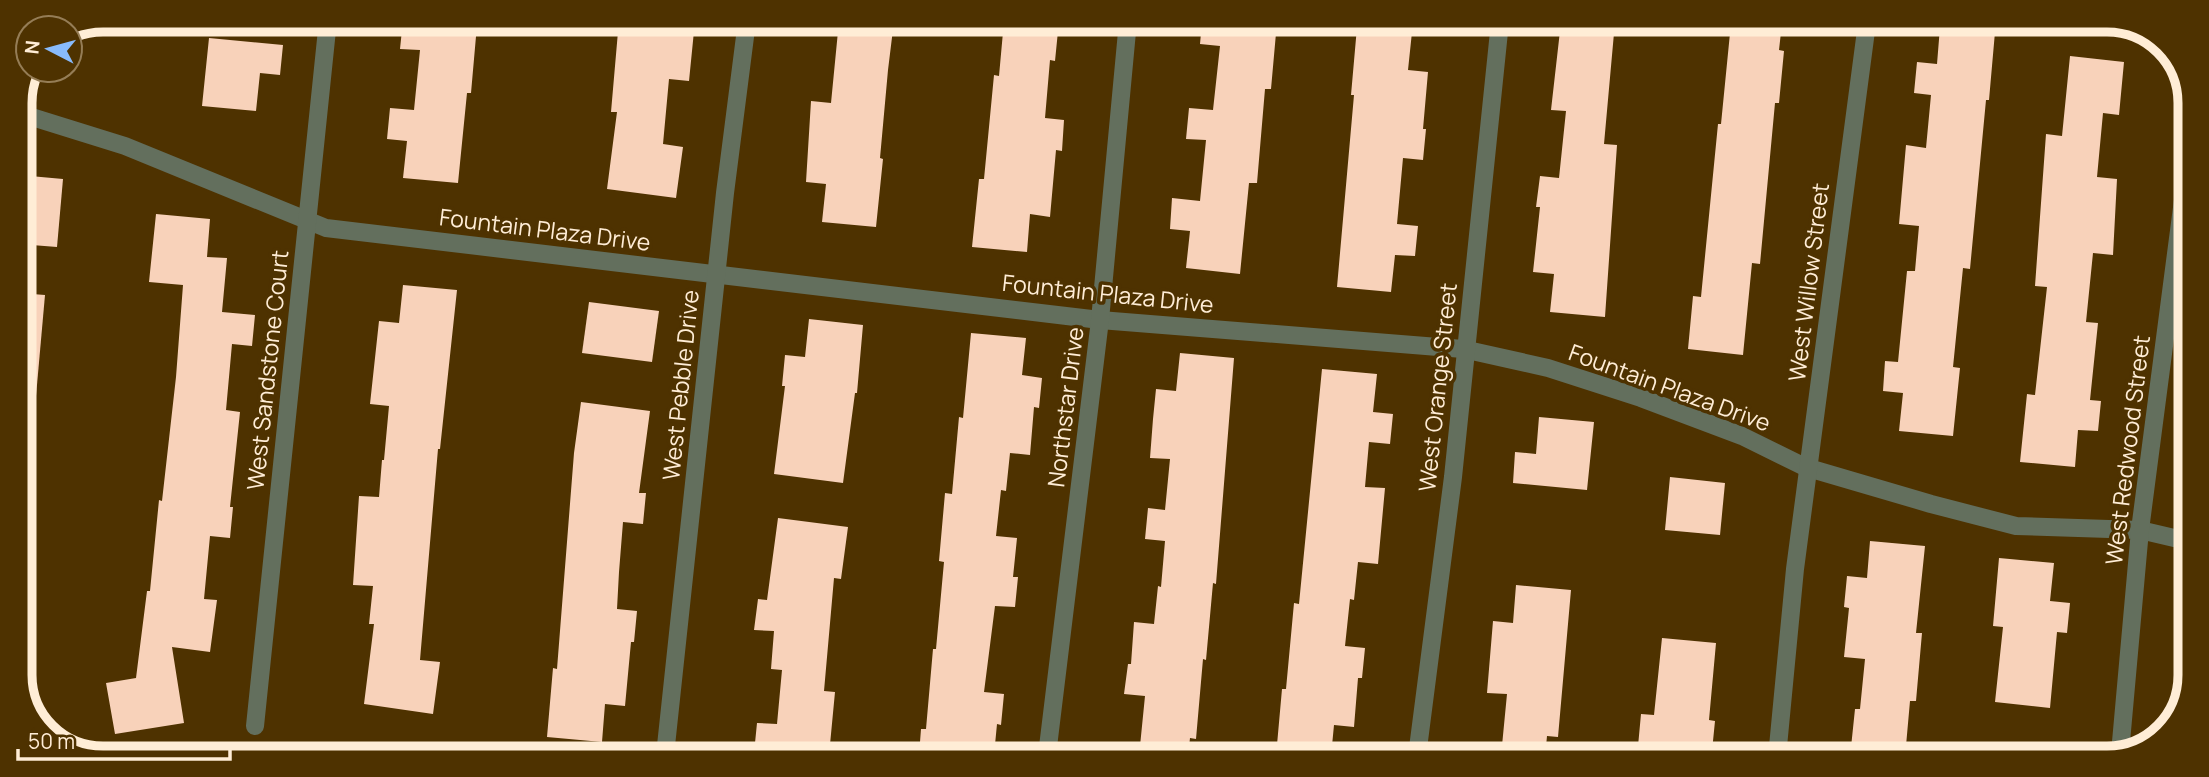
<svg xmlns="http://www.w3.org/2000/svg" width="2209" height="777" viewBox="0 0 2209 777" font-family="Manrope,sans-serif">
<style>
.building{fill:#f8d2ba}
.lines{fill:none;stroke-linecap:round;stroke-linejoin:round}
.street{stroke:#636f5d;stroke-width:18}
.labels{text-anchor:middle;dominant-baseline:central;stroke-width:7;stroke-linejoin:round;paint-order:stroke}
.street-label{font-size:23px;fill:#ffedd6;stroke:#4e3200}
.rim{fill:none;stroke:#ffedd6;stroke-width:9}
</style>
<rect width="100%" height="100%" fill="#4e3200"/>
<g class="building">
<polygon points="403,20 477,25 471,93 467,93 458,183 403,178 407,141 387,139 390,108 414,110 420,50 400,49"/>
<polygon points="619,20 695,21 689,81 669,79 663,144 683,147 676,198 607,189 617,112 611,112"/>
<polygon points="839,21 894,21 888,70 880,158 883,159 876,227 822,222 826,184 806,182 811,101 831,103"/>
<polygon points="1004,21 1059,21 1055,61 1050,60 1045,118 1064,120 1062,151 1056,150 1050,217 1030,214 1027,252 972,247 979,179 984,179 994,75 999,76"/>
<polygon points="1202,22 1277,22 1271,89 1265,89 1257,183 1249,183 1240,274 1186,268 1190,231 1170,229 1172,198 1200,201 1206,140 1186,139 1189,108 1213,110 1220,46 1200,44"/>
<polygon points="1561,22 1615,22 1604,144 1617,145 1605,317 1550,312 1554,274 1533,272 1540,207 1536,207 1540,176 1559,178 1566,111 1551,110"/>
<polygon points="1731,23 1782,23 1779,50 1784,51 1779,103 1775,103 1760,264 1752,263 1743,355 1688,349 1693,296 1701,297 1718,124 1721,124"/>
<polygon points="1357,27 1412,32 1408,70 1428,72 1423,129 1426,129 1423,160 1403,158 1397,224 1418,226 1415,256 1395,255 1391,292 1337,287 1354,95 1351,95"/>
<polygon points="1940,27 1995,32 1989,100 1986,100 1970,269 1963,268 1953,367 1960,368 1953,436 1899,431 1903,393 1883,391 1885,361 1898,362 1907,271 1915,271 1919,226 1899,224 1906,145 1926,148 1931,95 1914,93 1917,62 1937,64"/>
<polygon points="209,38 283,45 280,75 260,73 256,111 202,106"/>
<polygon points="2070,56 2124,62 2119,115 2103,113 2097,177 2117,179 2113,255 2093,253 2086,322 2098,323 2090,400 2101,401 2098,431 2078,430 2075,467 2020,462 2027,394 2035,395 2047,287 2035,286 2046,134 2062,136"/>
<polygon points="19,175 63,179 57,247 19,244"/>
<polygon points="156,214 210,219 207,257 227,258 222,312 255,315 252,346 232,344 226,410 240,412 230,507 233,507 230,538 210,536 204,599 217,600 210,652 172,647 184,723 115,734 106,683 136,678 147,591 150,591 159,500 162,501 176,377 183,285 149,282"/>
<polygon points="403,285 457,290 440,449 438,449 420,660 440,662 433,714 364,704 374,624 369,624 373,586 353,585 359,496 379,497 382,460 384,460 389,406 370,404 379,321 399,323"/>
<polygon points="19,293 45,295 36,396 19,395"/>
<polygon points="589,302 659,311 652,362 582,353"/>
<polygon points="809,319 863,325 857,393 855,393 843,483 774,474 785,386 782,386 785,355 805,357"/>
<polygon points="971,333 1026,338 1022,375 1042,378 1039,408 1034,407 1030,455 1010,453 1006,491 1001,490 996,536 1017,538 1013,577 1018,577 1015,607 995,606 984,692 1004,694 1001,725 997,724 994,755 919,755 921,729 926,729 933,649 936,649 944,562 939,561 945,493 952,494 959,417 963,418"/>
<polygon points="1180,353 1234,358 1216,584 1213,583 1206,660 1203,659 1196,739 1190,738 1188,756 1139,756 1145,696 1124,694 1128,664 1131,664 1134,622 1154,624 1158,586 1161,587 1165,541 1145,539 1148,508 1165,510 1170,459 1150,458 1153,419 1156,389 1176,391"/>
<polygon points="1322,369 1377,374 1373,412 1393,414 1390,444 1369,442 1365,487 1385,488 1378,564 1358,562 1354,600 1350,599 1345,646 1365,648 1362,678 1358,678 1354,727 1334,725 1331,756 1276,756 1282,689 1286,689 1294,603 1299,604"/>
<polygon points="581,402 650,411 639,493 646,493 643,524 623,522 619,572 617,609 637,611 634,642 631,642 625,706 605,704 602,742 547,737 553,668 557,669 574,453"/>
<polygon points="1539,417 1594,422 1587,490 1513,483 1515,452 1536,454"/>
<polygon points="1670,477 1725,483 1720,535 1665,530"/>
<polygon points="778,518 848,527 841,579 834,578 824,691 835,692 829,755 754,753 757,723 777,724 782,670 771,669 774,631 754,630 758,599 767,600"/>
<polygon points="1870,541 1925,546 1916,633 1922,633 1916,701 1910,701 1905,757 1850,757 1855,709 1860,709 1865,659 1844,657 1849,608 1844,607 1847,576 1867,578"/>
<polygon points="1999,558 2054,563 2050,601 2070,603 2067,633 2057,632 2050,708 1995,702 2003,627 1993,626"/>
<polygon points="1516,585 1571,590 1558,737 1547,736 1545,757 1501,756 1507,694 1487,693 1493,621 1513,623"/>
<polygon points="1662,638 1716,643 1709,720 1715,721 1712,751 1692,749 1692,757 1637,757 1641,714 1654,715"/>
</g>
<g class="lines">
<g class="street">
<polyline points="19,113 125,146 326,228 1100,320 1463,349 1548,368 1641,398 1742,436 1805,467 1931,504 2016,526 2140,530 2187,541"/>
<polyline points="255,726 328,20"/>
<polyline points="2120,753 2140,530 2189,154"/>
<polyline points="665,755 725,193 747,21"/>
<polyline points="1047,755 1100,320 1128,21"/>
<polyline points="1417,756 1453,477 1500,22"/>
<polyline points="1777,757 1795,569 1867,23"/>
</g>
</g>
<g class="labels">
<g class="street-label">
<text transform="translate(545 229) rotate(7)">Fountain Plaza Drive</text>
<text transform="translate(1808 282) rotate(-83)">West Willow Street</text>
<text transform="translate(1108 293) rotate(6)">Fountain Plaza Drive</text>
<text transform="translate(267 370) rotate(-84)">West Sandstone Court</text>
<text transform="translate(680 385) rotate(-84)">West Pebble Drive</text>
<text transform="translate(1437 387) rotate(-84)">West Orange Street</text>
<text transform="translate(1670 387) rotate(20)">Fountain Plaza Drive</text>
<text transform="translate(1065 407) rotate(-83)">Northstar Drive</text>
<text transform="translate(2127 450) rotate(-83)">West Redwood Street</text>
</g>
</g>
<path d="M0 0H2209V777H0ZM103 32H2107A71 71 0 0 1 2178 103V675A71 71 0 0 1 2107 746H103A71 71 0 0 1 32 675V103A71 71 0 0 1 103 32Z" fill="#4e3200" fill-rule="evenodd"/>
<path class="rim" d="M103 32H2107A71 71 0 0 1 2178 103V675A71 71 0 0 1 2107 746H103A71 71 0 0 1 32 675V103A71 71 0 0 1 103 32Z"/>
<g transform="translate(49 49) rotate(276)"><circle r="33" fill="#4e3200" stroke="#957d56" stroke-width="2"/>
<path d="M0-5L12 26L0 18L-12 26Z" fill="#88bbfc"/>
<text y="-10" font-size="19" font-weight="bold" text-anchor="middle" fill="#ffedd6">N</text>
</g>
<path d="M18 749v10h212v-10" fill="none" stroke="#ffedd6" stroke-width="3.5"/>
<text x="28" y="749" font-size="21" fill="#ffedd6" stroke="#4e3200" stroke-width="5" paint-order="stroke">50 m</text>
</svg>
